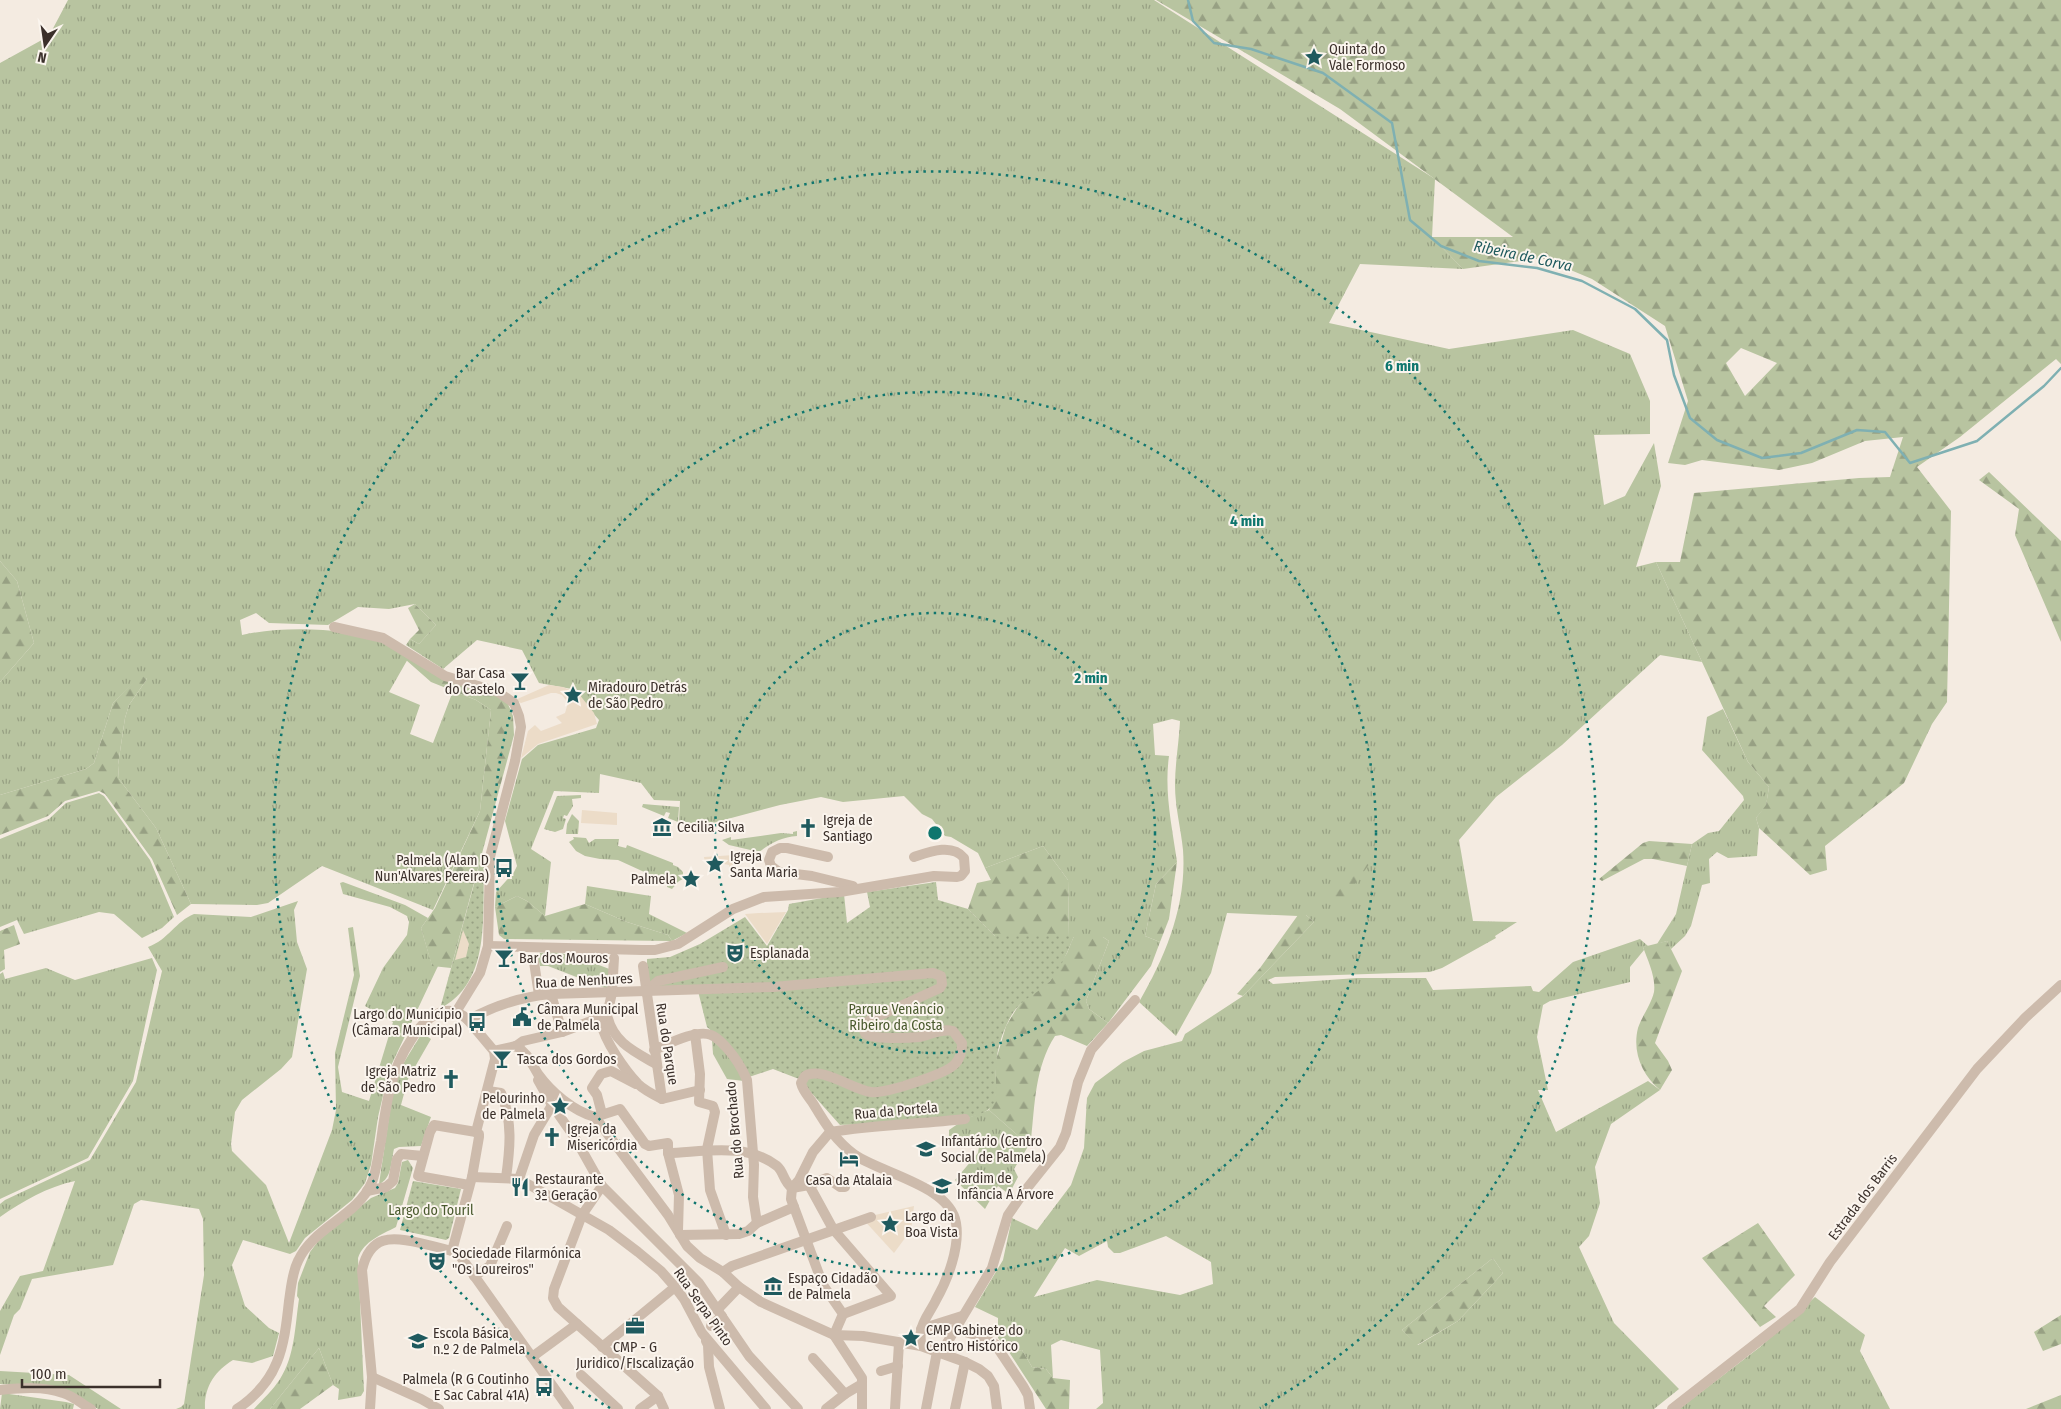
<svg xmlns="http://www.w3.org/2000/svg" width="2061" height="1409" viewBox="0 0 2061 1409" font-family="'Fira Sans Condensed',sans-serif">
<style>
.grass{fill:url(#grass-tufts);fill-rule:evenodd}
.forest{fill:url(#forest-firs);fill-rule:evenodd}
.park{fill:url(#park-dots)}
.plaza{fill:#ecdcc8}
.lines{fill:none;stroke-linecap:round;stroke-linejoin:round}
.stream{stroke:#7fb0b2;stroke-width:2.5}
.minor{stroke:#cdbbac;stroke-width:10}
.ring{fill:none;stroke:#0f766e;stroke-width:2.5;stroke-dasharray:2.5 5}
.labels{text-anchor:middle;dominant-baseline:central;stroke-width:4;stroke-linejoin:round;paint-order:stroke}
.poi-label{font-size:14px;fill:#3b302b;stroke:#fbf5ee;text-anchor:start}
.street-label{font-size:14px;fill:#3b302b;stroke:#fbf5ee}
.park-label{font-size:14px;fill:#4a5a2e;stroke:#fbf5ee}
.water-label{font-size:15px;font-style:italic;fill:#1f5a5e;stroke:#fbf5ee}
.centre{fill:#0f766e;stroke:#fbf5ee;stroke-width:2.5}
.ring-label{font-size:15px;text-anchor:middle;font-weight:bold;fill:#0f766e;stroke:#fbf5ee;stroke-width:4;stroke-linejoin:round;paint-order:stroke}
</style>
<defs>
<pattern id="grass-tufts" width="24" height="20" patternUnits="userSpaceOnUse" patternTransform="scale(1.25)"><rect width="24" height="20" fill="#b8c4a0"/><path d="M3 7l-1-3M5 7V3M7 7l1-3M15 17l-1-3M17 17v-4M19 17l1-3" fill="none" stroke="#97a083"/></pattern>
<pattern id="forest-firs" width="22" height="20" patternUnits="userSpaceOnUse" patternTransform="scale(1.25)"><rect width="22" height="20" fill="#b8c4a0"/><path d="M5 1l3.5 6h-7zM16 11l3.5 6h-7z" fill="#97a083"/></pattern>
<pattern id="park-dots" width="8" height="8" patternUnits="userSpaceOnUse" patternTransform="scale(1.25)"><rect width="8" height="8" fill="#b8c4a0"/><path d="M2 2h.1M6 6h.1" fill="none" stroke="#97a083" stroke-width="1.8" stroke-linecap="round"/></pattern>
</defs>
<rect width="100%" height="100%" fill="#f4ebe1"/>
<g class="grass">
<path d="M68,0H1154L1435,179L1432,237L1463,269L1360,264L1329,323L1449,349L1573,330L1630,354L1650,401V434L1594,435L1604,505L1625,496L1654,443L1661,486L1636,567L1656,562L1702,662L1660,655L1562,745L1496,797L1459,840L1473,921L1517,922L1495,936L1496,938L1442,968L1430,972L1275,977L1268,980L1273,984L1357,978H1426L1433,990L1531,986L1533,991L1539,992L1573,962L1640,939L1648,946L1643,947L1644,950L1630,967V982L1550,1001L1543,1005L1537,1037L1548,1090H1538L1556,1132L1648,1081L1660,1090L1611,1124L1595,1167L1600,1203L1589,1236L1579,1247L1614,1323L1679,1389L1654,1409H1096L1103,1403L1100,1350L1061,1340L1051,1345L1053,1378L1046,1369L1032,1367L1022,1350L1009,1352L998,1338V1318L975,1307L1003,1260L1012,1218L1037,1230L1071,1185L1084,1148L1087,1098L1095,1083L1123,1062L1144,1051L1182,1041L1185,1034L1243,996L1314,922L1306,915L1298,916L1227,913L1211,973L1176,1036L1139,1002C1166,956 1187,904 1183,850C1181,829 1175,807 1175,785C1175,764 1179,742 1180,721L1172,719L1153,724L1155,755L1169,756C1164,792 1172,826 1177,862L1156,884L1145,936L1160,942L1151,966L1108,1023L1089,1009L1086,1001L1109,941L1103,937H1069L1068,880L1043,846L985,868L978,853L951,837L945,836L932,819L922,814L904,796L843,802L821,797L780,805L705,825L679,821L680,801L654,800L641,783L600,774L599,793L554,791L531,849L551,862L545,916L527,901L517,896L495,907L496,892L514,872L517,866L505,821L522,759L538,745L596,728L599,720L572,689L539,683L522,650L477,640L443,669L406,645L410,639L419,644L436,625L415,604L389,609L358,607L328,625L269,623L256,613L240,620L242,635C281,626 348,627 385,643C393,647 401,652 409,657L389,692L420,705L410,734L433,743L453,691L476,700L491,710L480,811L433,910L322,866L268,903L257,905L191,904L156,828L119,779L118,765L125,718L129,705L147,679L141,676L113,703L94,763L86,769L0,795V682L34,643L17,581L0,561V63L49,36ZM1166,1236L1211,1262L1213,1284L1180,1295L1097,1280L1034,1297L1065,1248L1079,1256L1107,1241L1108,1247L1114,1253H1120ZM1493,1258L1503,1273L1458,1321L1418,1345L1402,1330Z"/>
<polygon points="1723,709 1748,762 1769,787 1766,806 1756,818 1759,828 1757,856 1728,858 1717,852 1709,859 1710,883 1702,885 1691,926 1685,936 1671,949 1667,941 1657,944 1676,914 1692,844 1708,833 1719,831 1744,800 1743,796 1702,750 1707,717"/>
<polygon points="99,793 104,796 150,860 174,917 162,928 142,938 114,914 99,912 24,934 17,920 0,927 0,839 49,819 66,803"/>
<polygon points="581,795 581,798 572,799 573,806 567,816 564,815 563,818 566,819 563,829 555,832 544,829 557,796"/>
<polygon points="643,804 679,807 678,822 668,818 670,813 666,812 664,816 642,807"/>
<polygon points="572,814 579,821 578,834 566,834 567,824"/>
<path d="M797,831V836C782,837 771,843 759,852L729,845L722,840L731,837V840L781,833L793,834V832Z"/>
<polygon points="573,837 586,838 589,843 595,839 619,839 618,846 626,848 627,845 673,863 673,865 678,867 683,872 683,879 679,881 672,889 667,887 667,875 653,876 618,860 600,859 585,856 576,851 569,842 574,839"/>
<path d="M343,882L405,905L428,918L421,928L432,965L438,966L389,1070L378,1117L371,1165L365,1183L352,1200L305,1238L296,1251L290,1254L243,1240L232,1265L245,1306L269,1328L279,1333L273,1356L252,1363L233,1360C215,1371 204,1387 205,1409H176L181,1407L184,1404L204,1275L203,1219L199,1209L141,1200L134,1204L113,1265L32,1279L20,1309L14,1315L0,1355V1311L20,1276L43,1271L75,1181C47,1187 23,1201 0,1217V1204L5,1200L90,1160L136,1082L162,971L148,947C168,940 176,921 194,914L251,917L298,901L294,910L297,942L307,969L292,1057L281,1069L242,1100L235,1112L231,1144L232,1151L266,1185L289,1243L332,1130L336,1110L335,1053L354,975L348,928L353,927L360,976L338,1067L342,1092L369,1101L393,1022L365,1006L383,968L407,935L409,922L407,916L390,907L343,894L340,883Z"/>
<polygon points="587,886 651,896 649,914 687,933 672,941 668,935 627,922 585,904"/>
<polygon points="555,952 575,956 612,970 610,990 548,966 540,966 537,953"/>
<polygon points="152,958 157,970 133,1081 88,1158 0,1199 0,974 3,972 5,979 46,968 75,980"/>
<path d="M422,1033L431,1039L408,1079L401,1105L431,1117L421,1146L399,1147L394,1149C391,1161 392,1179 379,1184L395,1077Z"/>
<polygon points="712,1040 731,1057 744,1081 727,1079 713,1054"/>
<polygon points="989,1110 1029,1145 1014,1169 1018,1177 1009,1194 998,1186 985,1209 955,1180 978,1153 980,1140 949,1138 949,1130 965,1119"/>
<path d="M408,1160L413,1168L396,1227C381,1235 364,1241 358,1258L364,1391L361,1396L338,1400L339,1389L333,1385L319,1348L270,1409H254C263,1399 273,1390 280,1379C295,1356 295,1325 299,1299L297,1296L298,1283L310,1252L319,1240L371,1198L395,1188L398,1183L402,1162Z"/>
<polygon points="1815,1297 1865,1335 1860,1351 1890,1409 1679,1409 1760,1347"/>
<polygon points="0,1371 69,1375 121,1409 98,1409 62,1388 0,1384"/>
<polygon points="2,1393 66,1402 74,1404 73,1409 0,1409"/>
</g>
<g class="forest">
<path d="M1156,0H2061V364L2056,359L1960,437L1917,467L1951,511L1947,702L1932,724L1904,783L1825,846L1827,870L1810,875L1759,828L1756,818L1766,805L1769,787L1748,762L1656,562H1680L1694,493L1859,478L1890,477L1903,437L1865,441L1812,463L1779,470L1702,460L1685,465L1668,463L1688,401L1665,326L1592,279L1542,258L1463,269L1432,237H1513L1340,109ZM1741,348L1777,363L1745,396L1726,363Z"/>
<polygon points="1989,472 2061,541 2061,642 2015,535 2019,509 1979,480"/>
<polygon points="0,561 17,581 34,643 0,682"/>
<polygon points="415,604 436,625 419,644 410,639 419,630 408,608"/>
<polygon points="409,657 506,699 513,716 514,735 451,968 432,966 421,928 435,908 480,811 491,710 476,700 431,682 406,660"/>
<polygon points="141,675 147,679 129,705 125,718 118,765 119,779 156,828 191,904 177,915 152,859 105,794 99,791 65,801 48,816 0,835 0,795 86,769 94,763 113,703"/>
<polygon points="1649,841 1692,844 1687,866 1653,859 1644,859 1602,881 1599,879 1643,843"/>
<polygon points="1043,846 1068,880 1069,937 995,936 968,909 977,883 991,880 985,868"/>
<polygon points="1370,850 1378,852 1339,906 1328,904"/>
<polygon points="1177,862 1169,919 1160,942 1145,936 1156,884"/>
<polygon points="517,896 527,901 545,916 585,904 627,922 668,935 672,941 504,939 499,935 495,907"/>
<polygon points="1298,915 1306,915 1314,922 1243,996 1237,994 1260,968"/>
<polygon points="14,925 20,944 4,950 5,969 0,972 0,931"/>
<path d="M1074,936L1103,937L1109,941L1086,1001L1089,1009L1108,1023L1087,1046L1061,1035L1055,1036C1035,1067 1035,1103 1031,1140L1029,1145L989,1110L995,1097L996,1060L1006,1026L1017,1008L1023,1001L1050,981L1067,953Z"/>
<path d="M1667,941L1682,971L1655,1043L1668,1061L1672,1070L1660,1090C1642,1075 1632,1052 1638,1028C1642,1016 1651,1005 1654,992C1656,977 1648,961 1643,947Z"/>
<polygon points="1758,1223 1795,1275 1764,1306 1776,1317 1760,1327 1702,1258"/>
<polygon points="1493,1258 1503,1273 1458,1321 1417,1345 1402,1330"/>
<polygon points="2061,1315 2061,1344 2043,1351 2034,1332"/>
<polygon points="319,1348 333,1385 300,1409 270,1409"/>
<polygon points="1022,1350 1032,1367 1046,1369 1053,1378 1070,1380 1069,1409 1046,1409 1009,1352"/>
<polygon points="2061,1395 2061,1409 2026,1409"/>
</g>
<g class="park">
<path d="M482,855L485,856C480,906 495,977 443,1007L441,1005Z"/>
<path d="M936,882L938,900L968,909L995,936H1074C1068,951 1061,968 1051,980C1038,995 1020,998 1010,1018C1002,1033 996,1051 996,1069C995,1080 998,1092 994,1103C982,1130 868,1124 840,1125L799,1079L773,1069L749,1077L737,1054L707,1027L698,991L647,990V959L670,957L700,944L745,917L767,946L788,910L789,904L844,894L847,923L870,907L867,892Z"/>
<polygon points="413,1181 461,1189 449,1238 446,1240 400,1230"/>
</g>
<g class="plaza">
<polygon points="549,685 563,687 579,694 594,713 597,724 538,744 521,758 528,731 535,725 541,731 562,723 556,717 565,713 568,703 562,695 556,693 551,693 521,703 515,700"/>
<polygon points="582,810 617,813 617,825 581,823"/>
<polygon points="734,855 735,869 730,869 729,865 720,863 720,861 705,862 704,857"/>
<polygon points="786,912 767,944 745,914 759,913"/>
<polygon points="463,930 469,944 466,957 455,960"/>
<polygon points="914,1206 911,1230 894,1253 862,1218"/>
</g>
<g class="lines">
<polyline class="stream" points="1188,0 1193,21 1214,43 1251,49 1323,73 1392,123 1410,220 1441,246 1479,261 1537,268 1582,281 1635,309 1667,340 1674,375 1690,418 1717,440 1762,458 1801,453 1857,430 1885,432 1910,463 1977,441 2044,386 2061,368"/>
<g class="minor">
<polyline points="334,627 383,638 445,676 498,692 514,703 519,716 521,727 515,761 490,857 488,946 480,973 456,1012"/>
<polyline points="828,857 787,848 780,848 772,852 769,860 771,866 779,872 812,876 853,886"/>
<path d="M488,946L642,950H655L678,944L733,909L764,897L840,892L934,876L957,877L961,876L965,871L964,858C952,843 929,852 914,857"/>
<polyline points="534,962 539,995"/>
<polyline points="643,966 662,1099"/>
<polyline points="645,992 658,981 723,967"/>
<polyline points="551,994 562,1032"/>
<path d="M607,1015L601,1023C605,1042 625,1070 638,1084C644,1090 654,1095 662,1099L700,1090"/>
<path d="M607,1015C613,1042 633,1051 656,1064"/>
<path d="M468,1020C495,1005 520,997 551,994L773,987L933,973L941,976L942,984L940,988L870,1020C866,1023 862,1027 865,1033C870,1040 910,1038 919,1037C930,1035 941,1028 953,1031L962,1043C962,1051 961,1058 955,1064C946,1074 885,1094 871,1092C853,1090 822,1066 805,1076L801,1083C803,1092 810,1098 814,1105C826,1125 836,1141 855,1155C883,1174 950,1186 956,1223C960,1247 948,1279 936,1300C932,1309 922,1321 921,1331C920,1335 921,1341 921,1346"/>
<polyline points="695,1034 700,1074 699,1102 713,1106 715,1112 707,1149 710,1190 726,1235"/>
<path d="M516,1046C528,1053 531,1063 538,1074C551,1092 573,1111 595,1117L668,1215L687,1246L700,1258L723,1272L739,1287L761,1302L834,1335L863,1336L921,1346L965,1362L979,1369L988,1376L994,1386L997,1409"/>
<polyline points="516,1046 523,1041 562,1032 607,1015 612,993 614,958"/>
<path d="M654,1050C668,1044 697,1029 711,1035C717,1037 721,1042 726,1047C735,1057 742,1068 747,1080L754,1165L753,1197L757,1223"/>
<polyline points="494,1051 516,1046"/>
<polyline points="538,1080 552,1105 575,1138 602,1186 699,1283 749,1356 798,1409"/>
<path d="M488,1091L501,1093C513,1121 510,1149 506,1178"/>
<polyline points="602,1114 597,1095 592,1088 601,1074 611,1071 636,1084"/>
<polyline points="595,1117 620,1109 645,1144 649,1146 668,1143 668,1153 679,1195 678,1230"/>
<polyline points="830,1132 813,1152 799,1180 792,1188 791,1199 823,1285 843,1314 834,1335 862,1378 862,1409"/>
<path d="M830,1132C875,1125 920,1124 965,1119"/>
<path d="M668,1153C703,1152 746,1142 777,1166C784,1172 783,1181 792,1188L809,1185L827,1178L840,1187H845"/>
<polyline points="472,1177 519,1179 609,1230 638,1252 661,1271 675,1287 684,1299 702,1333 766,1409"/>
<polyline points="519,1179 534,1135 552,1105"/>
<polyline points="469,1185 418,1176 430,1132 434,1125 476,1132"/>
<polyline points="809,1185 833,1229 891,1296 843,1314"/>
<polyline points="602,1186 582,1215 554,1289 553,1298 558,1307 658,1396 664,1409"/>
<polyline points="367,1191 386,1187 393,1181 397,1159 401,1154 423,1156"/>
<polyline points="680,1235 739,1234 748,1231 757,1223 794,1207"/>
<polyline points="723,1272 732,1266 871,1217"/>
<polyline points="474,1276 490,1266 507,1226"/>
<polyline points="717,1310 739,1287"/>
<polyline points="711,1326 722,1316"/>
<polyline points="921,1329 962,1316"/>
<polyline points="955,1329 986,1338 995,1344 1023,1386 1028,1395 1030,1409"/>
<polyline points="706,1341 708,1345 709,1367 720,1409"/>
<polyline points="602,1347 675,1287"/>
<polyline points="941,1353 992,1268 1008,1215 1024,1192 1060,1147 1066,1133 1078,1082 1091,1050 1135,1000"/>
<polyline points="532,1357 577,1324"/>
<polyline points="813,1358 845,1394"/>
<polyline points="881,1371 898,1366"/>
<polyline points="581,1375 618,1409"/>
<polyline points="372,1377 421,1399 439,1409"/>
<path d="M0,1390C21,1388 43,1386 63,1393C73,1396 82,1404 91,1409"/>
<path d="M237,1409C279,1381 284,1348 289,1301C291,1288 292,1273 298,1261C314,1226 357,1217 372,1182C377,1169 378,1154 381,1141C386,1105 390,1071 411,1040C417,1030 426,1019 437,1014C449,1008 459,1011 468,1020L494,1051L495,1059L476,1132L479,1134V1137L472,1177L452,1251"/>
<path d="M370,1409L372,1377L362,1270C370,1235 391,1236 420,1243C433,1246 446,1249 458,1253L569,1409"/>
<polyline points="640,1409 658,1396"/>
<polyline points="826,1409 845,1394 862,1384"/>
<polyline points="895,1409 899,1343"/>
<polyline points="926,1409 937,1352"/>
<polyline points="955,1409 965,1362"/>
<polyline points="1672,1409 1800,1309 1830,1262 1977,1069 2025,1018 2061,985"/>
</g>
</g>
<g class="ring">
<circle cx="935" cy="833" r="220"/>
<circle cx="935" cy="833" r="441"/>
<path d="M610 1408A661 661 0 1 1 1260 1408"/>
</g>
<defs>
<g id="sight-bare" transform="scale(1.5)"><path d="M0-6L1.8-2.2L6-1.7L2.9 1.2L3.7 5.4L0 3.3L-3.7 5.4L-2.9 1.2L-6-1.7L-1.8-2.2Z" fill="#1f5a5e" stroke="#fbf5ee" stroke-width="2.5" paint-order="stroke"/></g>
<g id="bar-bare" transform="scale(1.5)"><path d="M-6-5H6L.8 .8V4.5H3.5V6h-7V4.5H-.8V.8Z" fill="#1f5a5e" stroke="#fbf5ee" stroke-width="2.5" paint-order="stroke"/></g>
<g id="museum-bare" transform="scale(1.5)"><path d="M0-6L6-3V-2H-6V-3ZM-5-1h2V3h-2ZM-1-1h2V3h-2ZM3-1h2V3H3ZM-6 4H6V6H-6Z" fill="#1f5a5e" stroke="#fbf5ee" stroke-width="2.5" paint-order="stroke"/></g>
<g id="church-bare" transform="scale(1.5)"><path d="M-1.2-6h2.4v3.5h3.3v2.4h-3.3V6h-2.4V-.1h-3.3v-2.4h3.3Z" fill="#1f5a5e" stroke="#fbf5ee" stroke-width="2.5" paint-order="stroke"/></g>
<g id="bus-bare" transform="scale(1.5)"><path d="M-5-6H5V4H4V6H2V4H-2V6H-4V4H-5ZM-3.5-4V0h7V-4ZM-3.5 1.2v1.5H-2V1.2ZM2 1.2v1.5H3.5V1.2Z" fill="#1f5a5e" stroke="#fbf5ee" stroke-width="2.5" paint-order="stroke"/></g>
<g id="theatre-bare" transform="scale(1.5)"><path d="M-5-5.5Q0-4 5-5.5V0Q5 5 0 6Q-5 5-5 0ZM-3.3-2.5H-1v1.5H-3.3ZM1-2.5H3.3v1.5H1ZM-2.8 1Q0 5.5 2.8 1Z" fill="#1f5a5e" stroke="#fbf5ee" stroke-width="2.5" paint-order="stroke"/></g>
<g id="civic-bare" transform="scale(1.5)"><path d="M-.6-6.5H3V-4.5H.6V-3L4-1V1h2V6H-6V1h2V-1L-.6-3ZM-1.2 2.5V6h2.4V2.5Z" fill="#1f5a5e" stroke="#fbf5ee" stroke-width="2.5" paint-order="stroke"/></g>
<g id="school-bare" transform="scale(1.5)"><path d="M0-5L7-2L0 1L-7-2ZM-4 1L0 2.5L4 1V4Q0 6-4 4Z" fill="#1f5a5e" stroke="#fbf5ee" stroke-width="2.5" paint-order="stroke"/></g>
<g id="hotel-bare" transform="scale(1.5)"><path d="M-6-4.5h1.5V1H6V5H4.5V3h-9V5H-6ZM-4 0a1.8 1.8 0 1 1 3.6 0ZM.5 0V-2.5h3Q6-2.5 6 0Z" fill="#1f5a5e" stroke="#fbf5ee" stroke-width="2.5" paint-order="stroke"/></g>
<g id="restaurant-bare" transform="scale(1.5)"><path d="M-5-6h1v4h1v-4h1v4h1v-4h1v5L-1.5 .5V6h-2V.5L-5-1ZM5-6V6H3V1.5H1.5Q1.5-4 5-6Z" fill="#1f5a5e" stroke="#fbf5ee" stroke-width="2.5" paint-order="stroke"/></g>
<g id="office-bare" transform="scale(1.5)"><path d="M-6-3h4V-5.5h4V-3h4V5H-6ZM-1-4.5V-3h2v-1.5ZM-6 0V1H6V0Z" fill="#1f5a5e" stroke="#fbf5ee" stroke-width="2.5" paint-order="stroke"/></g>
</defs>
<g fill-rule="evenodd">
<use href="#sight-bare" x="1314" y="57"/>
<use href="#bar-bare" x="520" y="681"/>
<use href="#sight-bare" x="573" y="695"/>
<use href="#museum-bare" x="662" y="827"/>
<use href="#church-bare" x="808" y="828"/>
<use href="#sight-bare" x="715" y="864"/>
<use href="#bus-bare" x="504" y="868"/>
<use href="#sight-bare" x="691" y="879"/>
<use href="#theatre-bare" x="735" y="953"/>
<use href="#bar-bare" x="504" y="958"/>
<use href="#civic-bare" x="522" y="1017"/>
<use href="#bus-bare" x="477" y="1022"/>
<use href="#bar-bare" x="502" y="1059"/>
<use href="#church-bare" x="451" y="1079"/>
<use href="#sight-bare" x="560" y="1106"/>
<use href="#church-bare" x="552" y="1137"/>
<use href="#school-bare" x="926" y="1149"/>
<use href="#hotel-bare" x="849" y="1159"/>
<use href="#school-bare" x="942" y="1186"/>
<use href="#restaurant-bare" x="520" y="1187"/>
<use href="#sight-bare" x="890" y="1224"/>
<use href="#theatre-bare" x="437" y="1261"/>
<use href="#museum-bare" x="773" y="1286"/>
<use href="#office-bare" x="635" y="1326"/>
<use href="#sight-bare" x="911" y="1338"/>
<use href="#school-bare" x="418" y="1341"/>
<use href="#bus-bare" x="544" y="1387"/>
</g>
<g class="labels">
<g class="poi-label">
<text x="1329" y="49">Quinta do<tspan x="1329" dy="16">Vale Formoso</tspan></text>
<text x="505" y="673" text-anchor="end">Bar Casa<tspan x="505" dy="16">do Castelo</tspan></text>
<text x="588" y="687">Miradouro Detrás<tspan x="588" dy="16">de São Pedro</tspan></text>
<text x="823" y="820">Igreja de<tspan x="823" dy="16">Santiago</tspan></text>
<text x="677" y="827">Cecilia Silva</text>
<text x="730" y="856">Igreja<tspan x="730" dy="16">Santa Maria</tspan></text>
<text x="489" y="860" text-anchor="end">Palmela (Alam D<tspan x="489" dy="16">Nun'Alvares Pereira)</tspan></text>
<text x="676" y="879" text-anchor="end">Palmela</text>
<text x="750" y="953">Esplanada</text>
<text x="519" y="958">Bar dos Mouros</text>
<text x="537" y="1009">Câmara Municipal<tspan x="537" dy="16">de Palmela</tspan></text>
<text x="462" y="1014" text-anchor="end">Largo do Município<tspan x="462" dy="16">(Câmara Municipal)</tspan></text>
<text x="517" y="1059">Tasca dos Gordos</text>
<text x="436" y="1071" text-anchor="end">Igreja Matriz<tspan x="436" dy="16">de São Pedro</tspan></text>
<text x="545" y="1098" text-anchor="end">Pelourinho<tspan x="545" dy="16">de Palmela</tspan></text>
<text x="567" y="1129">Igreja da<tspan x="567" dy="16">Misericórdia</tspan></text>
<text x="941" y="1141">Infantário (Centro<tspan x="941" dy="16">Social de Palmela)</tspan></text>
<text x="957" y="1178">Jardim de<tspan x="957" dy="16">Infância A Árvore</tspan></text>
<text x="535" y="1179">Restaurante<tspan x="535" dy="16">3ª Geração</tspan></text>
<text x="849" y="1180" text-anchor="middle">Casa da Atalaia</text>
<text x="905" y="1216">Largo da<tspan x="905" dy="16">Boa Vista</tspan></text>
<text x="452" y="1253">Sociedade Filarmónica<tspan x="452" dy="16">"Os Loureiros"</tspan></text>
<text x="788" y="1278">Espaço Cidadão<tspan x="788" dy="16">de Palmela</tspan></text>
<text x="926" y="1330">CMP Gabinete do<tspan x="926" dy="16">Centro Histórico</tspan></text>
<text x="433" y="1333">Escola Básica<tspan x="433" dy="16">n.º 2 de Palmela</tspan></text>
<text x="635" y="1347" text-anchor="middle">CMP - G<tspan x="635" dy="16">Juridico/FIscalização</tspan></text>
<text x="529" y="1379" text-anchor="end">Palmela (R G Coutinho<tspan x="529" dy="16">E Sac Cabral 41A)</tspan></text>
</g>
<g class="street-label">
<text transform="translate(584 981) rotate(-3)">Rua de Nenhures</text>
<text transform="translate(667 1044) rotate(81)">Rua do Parque</text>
<text transform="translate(896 1111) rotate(-5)">Rua da Portela</text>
<text transform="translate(735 1130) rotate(-95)">Rua do Brochado</text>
<text transform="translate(1863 1197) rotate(-53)">Estrada dos Barris</text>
<text transform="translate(703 1307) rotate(55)">Rua Serpa Pinto</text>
</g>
<g class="park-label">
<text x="896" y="1009">Parque Venâncio<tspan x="896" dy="16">Ribeiro da Costa</tspan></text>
<text x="431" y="1210">Largo do Touril</text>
</g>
<g class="water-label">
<text transform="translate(1523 256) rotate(12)">Ribeira de Corva</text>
</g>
</g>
<circle cx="935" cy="833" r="8" class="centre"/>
<g class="ring-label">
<text x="1402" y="371">6 min</text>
<text x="1247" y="526">4 min</text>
<text x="1091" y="683">2 min</text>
</g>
<g transform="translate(45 45) rotate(193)" stroke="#fbf5ee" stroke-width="4" paint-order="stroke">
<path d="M0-4L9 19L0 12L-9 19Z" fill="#3b302b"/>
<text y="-8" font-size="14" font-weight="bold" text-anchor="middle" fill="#3b302b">N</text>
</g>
<path d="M22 1379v8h138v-8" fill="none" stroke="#3b302b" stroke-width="2.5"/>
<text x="30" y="1379" font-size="15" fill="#3b302b" stroke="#fbf5ee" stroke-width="4" paint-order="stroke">100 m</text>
</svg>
